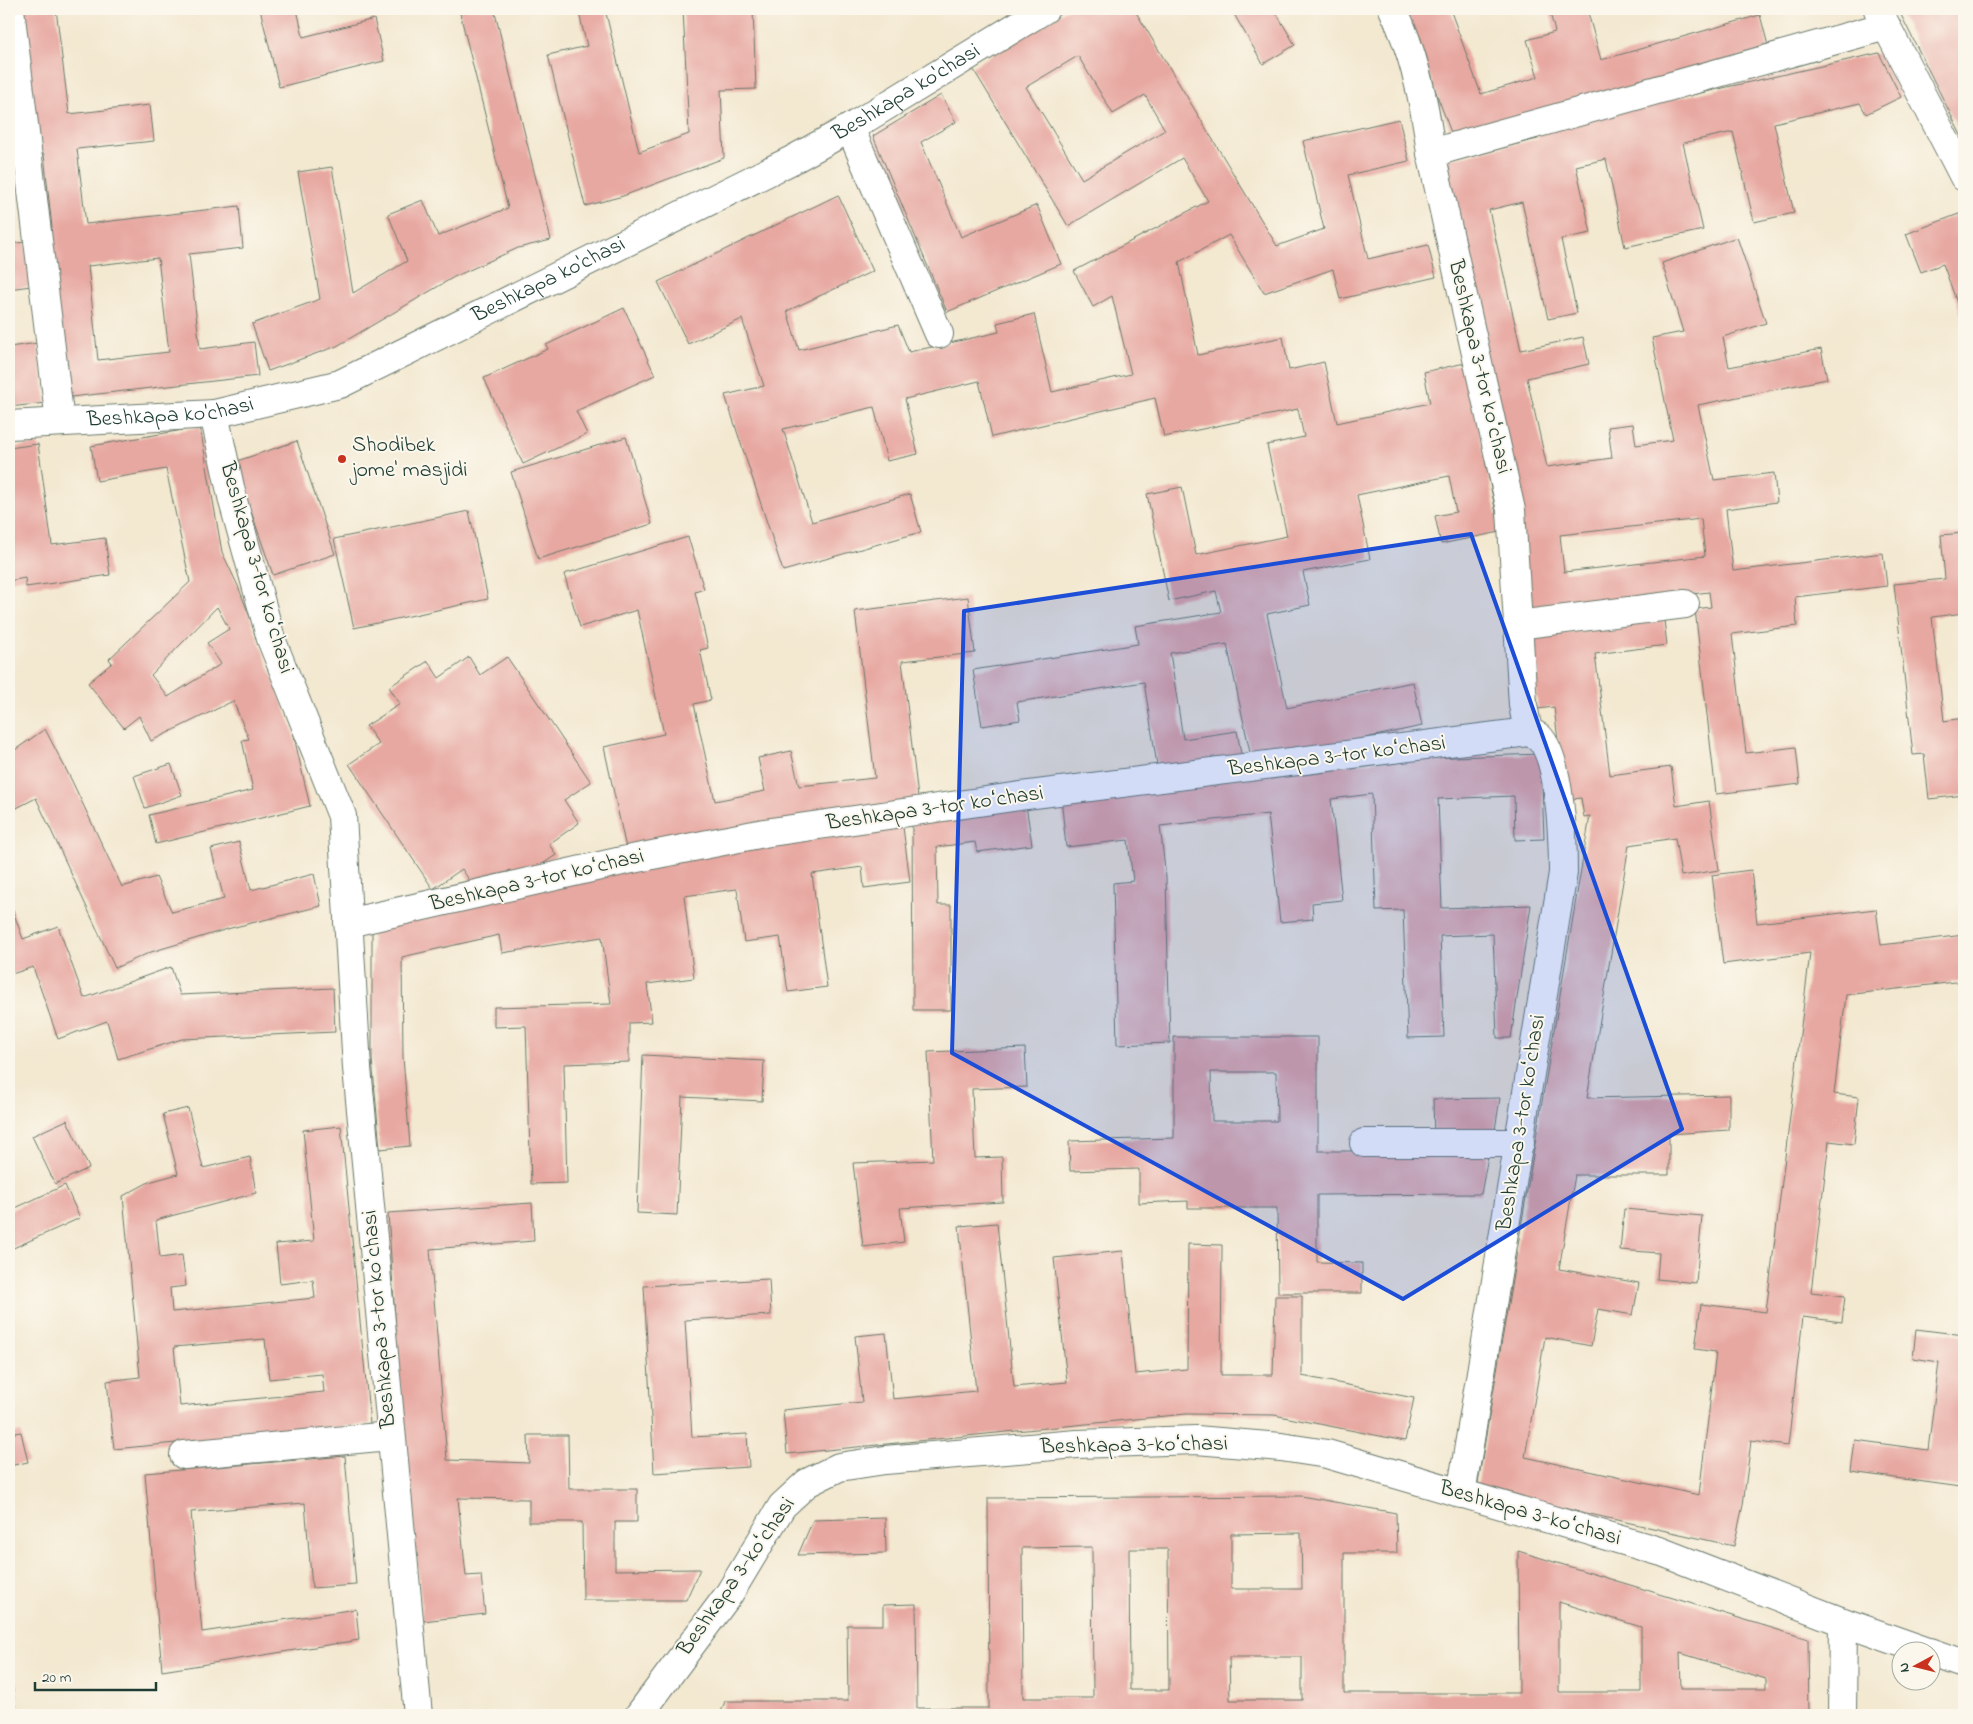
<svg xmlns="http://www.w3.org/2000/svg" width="1973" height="1724" viewBox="0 0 1973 1724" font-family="'Indie Flower',sans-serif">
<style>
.building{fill:#e7a8a1;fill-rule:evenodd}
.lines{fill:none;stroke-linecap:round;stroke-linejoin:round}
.minor-casing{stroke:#69796b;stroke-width:30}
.minor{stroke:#fff;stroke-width:28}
.marked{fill:#1d4ed8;fill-opacity:0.2;stroke:#1d4ed8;stroke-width:4;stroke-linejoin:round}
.poi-dot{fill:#c8321e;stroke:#fbf7ec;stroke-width:2}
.labels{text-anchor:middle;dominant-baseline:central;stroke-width:4;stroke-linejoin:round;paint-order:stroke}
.street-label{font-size:22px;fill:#1f3d34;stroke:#fbf7ec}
.poi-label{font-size:22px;fill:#1f3d34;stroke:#fbf7ec;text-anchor:start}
</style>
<rect width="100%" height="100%" fill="#fbf7ec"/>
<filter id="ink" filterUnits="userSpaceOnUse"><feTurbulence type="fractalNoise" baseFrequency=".02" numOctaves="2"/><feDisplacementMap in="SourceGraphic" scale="10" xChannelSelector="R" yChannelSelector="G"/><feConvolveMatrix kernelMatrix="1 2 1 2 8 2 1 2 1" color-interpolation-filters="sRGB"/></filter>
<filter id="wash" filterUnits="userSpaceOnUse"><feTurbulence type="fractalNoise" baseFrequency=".0096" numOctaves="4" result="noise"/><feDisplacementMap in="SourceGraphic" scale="20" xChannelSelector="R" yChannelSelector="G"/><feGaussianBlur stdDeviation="1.12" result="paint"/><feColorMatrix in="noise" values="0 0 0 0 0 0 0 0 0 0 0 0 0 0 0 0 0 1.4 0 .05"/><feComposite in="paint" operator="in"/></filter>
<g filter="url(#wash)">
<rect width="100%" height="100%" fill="#f3e8d0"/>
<g id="blocks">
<g class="building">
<path d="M14,9H56L69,114L150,105L154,141L77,149L86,224L239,206L243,248L189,254L200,349L254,342L258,376L62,398L43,229L52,228L44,154L31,155ZM158,258L169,352L98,360L88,266Z"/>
<polygon points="260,9 297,9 303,37 374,19 384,61 279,87"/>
<polygon points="459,9 494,9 551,240 518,248 454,277 337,346 268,371 252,324 320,299 298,172 332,167 353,293 407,261 388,214 423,200 438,236 508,208"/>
<polygon points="578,9 605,9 639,152 689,134 683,9 753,9 756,89 721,90 724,158 623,196 585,206 548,55 587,46"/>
<path d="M1068,9H1134L1277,246L1324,229L1303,141L1399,119L1409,161L1348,175L1368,259L1428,245L1436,277L1340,299L1333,269L1264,293L1229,235L1179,262L1198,355L1283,337L1289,370L1324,362L1337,423L1430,403L1424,372L1465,363L1500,532L1441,544L1435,516L1456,512L1449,476L1357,495L1370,559L1303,572L1310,605L1267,614L1287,708L1413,682L1422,726L1252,762L1227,644L1170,653L1183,739L1237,731L1243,765L1159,778L1144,682L1017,702L1020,720L982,726L973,670L1138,644L1135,626L1221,612L1216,591L1169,601L1147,494L1182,487L1196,555L1287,536L1267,445L1304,437L1298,409L1164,437L1155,398L992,437L979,381L905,399L918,454L887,461L874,407L783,429L812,522L910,494L921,532L783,571L725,395L764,386L742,319L688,344L658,282L838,195L873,271L787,311L799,350L898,325L909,352L999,332L997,323L1034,314L1052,392L1131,374L1112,296L1093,307L1074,271L1208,201L1182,158L1068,226L972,67ZM1078,56L1113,114L1145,95L1165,130L1082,179L1026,87Z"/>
<polygon points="1231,9 1274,9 1295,45 1263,64"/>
<polygon points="1405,9 1450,9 1481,94 1538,77 1527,40 1555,32 1549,9 1587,9 1601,60 1760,15 1769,49 1453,138"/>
<polygon points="1898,9 1964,9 1964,141"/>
<path d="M1879,53L1901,97L1866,114L1860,103L1774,123L1794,213L1754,222L1733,132L1683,143L1703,230L1625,247L1606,159L1576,166L1591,233L1561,239L1577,313L1548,319L1522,202L1489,210L1521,350L1583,337L1589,364L1527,378L1547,467L1612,458L1608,427L1633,424L1636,445L1673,440L1652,338L1683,332L1662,263L1737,237L1766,323L1723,337L1729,367L1821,349L1827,379L1698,405L1714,480L1774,473L1777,502L1726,509L1733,571L1883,553L1887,586L1795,597L1797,626L1732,634L1746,753L1796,747L1800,784L1716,794L1695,609L1711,607L1709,592L1531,613L1441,161L1538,139L1536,130ZM1701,519L1705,556L1564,572L1560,535Z"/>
<polygon points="941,95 956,122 921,142 961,237 1037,205 1061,264 947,312 873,136"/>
<polygon points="9,128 16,178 9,178"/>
<polygon points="1964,212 1964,322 1943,264 1921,272 1906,234"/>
<polygon points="25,242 31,286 9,289 9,244"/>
<polygon points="624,308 655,375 576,411 587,434 523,464 484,378 548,349 546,345"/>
<polygon points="38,343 46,403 9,407 9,347"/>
<path d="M200,427L222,552L238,586L292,728L310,806L156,844L149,815L253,790L242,740L249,739L233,701L151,741L139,716L124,728L88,683L112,663L109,659L190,582L166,469L97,481L91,446ZM217,607L229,629L207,643L221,664L168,697L151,675Z"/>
<polygon points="626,437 652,524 538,559 511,472"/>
<polygon points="297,441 335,554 273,575 234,462"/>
<polygon points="38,444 52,545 105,538 110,575 26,587 25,578 9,581 9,448"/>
<polygon points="469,511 488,599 354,628 334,539"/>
<polygon points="1964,533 1964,613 1932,617 1944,721 1964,718 1964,795 1929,799 1924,754 1913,755 1894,584 1945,579 1941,535"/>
<polygon points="688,537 704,589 695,592 708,648 700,650 711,700 694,704 715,801 765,791 758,758 791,751 799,786 875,778 855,611 968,597 975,653 902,661 919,806 627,853 604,747 664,734 637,610 580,627 564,574"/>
<polygon points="1664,620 1667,645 1595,654 1610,775 1671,767 1676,806 1709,801 1719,870 1681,876 1675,838 1629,845 1587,1098 1729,1095 1729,1130 1669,1134 1669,1175 1575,1175 1559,1269 1639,1283 1633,1315 1598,1309 1591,1346 1545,1337 1525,1457 1699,1495 1716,1352 1695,1349 1701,1304 1766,1312 1810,953 1723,964 1712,875 1751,870 1757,923 1876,909 1881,945 1964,935 1964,981 1846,995 1834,1094 1859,1097 1854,1144 1829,1141 1811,1292 1845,1296 1842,1322 1803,1317 1788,1446 1751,1441 1743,1505 1734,1546 1477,1489 1590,816 1584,817 1581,798 1565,800 1554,707 1538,709 1530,637"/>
<polygon points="469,657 480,675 507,657 591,782 564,800 579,823 549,844 556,855 517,881 510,870 477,892 462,869 433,889 349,764 379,744 366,726 400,704 389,687 428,661 439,678"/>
<polygon points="45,729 72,781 122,887 156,877 172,912 224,899 211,849 239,842 251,890 314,874 321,906 231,928 151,952 115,968 36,798 9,812 9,754"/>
<polygon points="1541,754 1544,839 1515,840 1514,796 1438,799 1442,908 1531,905 1511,1038 1497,1038 1493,934 1440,936 1444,1037 1408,1038 1403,910 1376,911 1372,794 1331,799 1342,900 1312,903 1313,919 1280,922 1268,814 1160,826 1166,877 1170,1043 1117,1045 1113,883 1133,881 1128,840 1066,847 1061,797 1398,759"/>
<polygon points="171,764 182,795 145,808 134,776"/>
<polygon points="1026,805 1032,845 977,852 975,842 937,847 938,905 951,905 951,1010 913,1010 912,820"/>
<polygon points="903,827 910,882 864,888 862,867 812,874 827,987 788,992 780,937 744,942 737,889 684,896 694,978 647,984 652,1022 629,1023 629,1062 564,1064 567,1183 531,1184 526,1026 494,1027 494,1007 611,1004 602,937 502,953 499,935 402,957 403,1057 410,1146 380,1149 372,1059 372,926 631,863"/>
<polygon points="9,900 23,939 58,926 84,998 171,967 180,995 333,988 335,1032 182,1039 118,1059 107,1021 58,1039 33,967 9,975"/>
<path d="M1174,1037H1318V1151H1489L1481,1194L1317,1195V1262L1362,1263V1293H1278L1277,1208H1188V1201L1139,1203V1169L1070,1171L1069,1141L1174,1138ZM1211,1072H1276L1277,1121H1212Z"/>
<polygon points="1025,1048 1027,1087 972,1089 975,1158 1002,1157 1003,1202 900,1208 904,1242 863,1247 853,1163 933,1160 928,1052"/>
<polygon points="643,1055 764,1061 762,1101 682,1097 677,1215 637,1213"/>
<polygon points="1500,1098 1494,1136 1434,1138 1433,1099"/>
<path d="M188,1108L203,1168L250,1157L256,1193L156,1220L160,1258L182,1255L186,1286L170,1288L172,1312L315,1298L313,1280L280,1284L276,1244L314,1241L303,1130L341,1126L370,1424L114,1449L107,1381L140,1377L123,1196L149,1182L178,1174L163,1114ZM265,1339L269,1379L322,1374L324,1392L180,1406L174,1347Z"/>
<polygon points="67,1120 89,1168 55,1184 32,1136"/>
<polygon points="65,1185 80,1218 9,1250 9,1211"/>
<polygon points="532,1203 534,1241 430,1249 447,1460 529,1463 528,1435 568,1435 569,1489 637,1489 637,1522 615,1522 615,1570 700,1569 686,1600 583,1600 582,1522 529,1522 529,1499 458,1498 466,1576 481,1575 485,1614 423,1621 398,1362 388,1213"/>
<polygon points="1624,1209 1702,1216 1696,1283 1657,1279 1659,1253 1620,1250"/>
<polygon points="997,1223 1014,1387 1067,1382 1054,1258 1123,1251 1135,1374 1187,1369 1188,1244 1222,1245 1221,1375 1273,1375 1275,1296 1302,1296 1302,1376 1414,1398 1405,1441 1274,1415 1186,1414 787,1454 783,1410 862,1402 855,1336 886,1333 893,1399 976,1391 959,1226"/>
<polygon points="769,1279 771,1315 685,1320 692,1437 747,1434 749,1467 654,1473 644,1286"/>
<polygon points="1916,1329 1964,1335 1964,1462 1961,1487 1851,1472 1855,1440 1928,1450 1939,1362 1913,1358"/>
<polygon points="21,1432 28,1462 9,1466 9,1434"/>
<polygon points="345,1456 356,1585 312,1588 305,1503 191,1512 202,1632 356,1609 359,1640 162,1671 145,1473"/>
<path d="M1301,1496L1396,1513L1397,1553H1344V1693H1519L1518,1551L1808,1639L1809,1715H720L725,1701H848L847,1625H883V1605L916,1604L917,1708H989L988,1498ZM1301,1533L1302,1589H1231V1534ZM1092,1547L1093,1698H1023L1022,1548ZM1129,1549H1168L1169,1690H1130ZM1559,1602L1641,1627V1692H1559ZM1680,1653L1766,1679V1689H1681ZM1229,1657H1302V1700H1230Z"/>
<polygon points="885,1518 886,1553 798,1555 813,1520"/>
<polygon points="9,1667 10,1667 16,1715 9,1715"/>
<polygon points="379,1712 380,1715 363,1715 362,1714"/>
</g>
</g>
</g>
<g filter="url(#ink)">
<use href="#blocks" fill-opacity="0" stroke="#69796b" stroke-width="1"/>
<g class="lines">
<g class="minor-casing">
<g id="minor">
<polyline points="10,9 60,422"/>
<path d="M1393,9C1415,55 1425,103 1431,153L1511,510L1523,705L1528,732C1531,733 1536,735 1539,737C1561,759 1563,843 1563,873L1461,1494"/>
<polyline points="1878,10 1964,177"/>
<polyline points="850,128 939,334"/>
<polyline points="1431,153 1886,26"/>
<polyline points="214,414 233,501 271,639 342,816 357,1068 418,1715"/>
<path id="s1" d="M9,425L214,414L340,384L792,160L850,128L1045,9"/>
<polyline points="1517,625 1685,604"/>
<polyline points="348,923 622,861 764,833 1020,796 1528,732"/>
<polyline points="1364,1143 1520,1143"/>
<polyline points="184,1455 390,1436"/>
<polyline points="1930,1652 1964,1664"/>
<polyline points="639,1715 729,1594 782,1506 807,1483 839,1467 885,1460 1077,1444 1196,1440 1281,1447 1327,1454 1662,1552 1843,1622 1928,1652"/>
<polyline points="1842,1715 1843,1622"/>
</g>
</g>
<use href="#minor" class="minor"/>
</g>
</g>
<path class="marked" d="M1471,534L1682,1129L1403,1299L952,1053L964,611Z"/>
<circle class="poi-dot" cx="342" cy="459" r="5"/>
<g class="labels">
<g class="street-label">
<text stroke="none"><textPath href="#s1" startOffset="972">Beshkapa ko'chasi</textPath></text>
<text stroke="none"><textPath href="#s1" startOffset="568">Beshkapa ko'chasi</textPath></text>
<text transform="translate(1479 367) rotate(77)">Beshkapa 3-tor koʻchasi</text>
<text stroke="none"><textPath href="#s1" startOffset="162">Beshkapa ko'chasi</textPath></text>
<text transform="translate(256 568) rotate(74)">Beshkapa 3-tor koʻchasi</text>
<text transform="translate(1337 757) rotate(-7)">Beshkapa 3-tor koʻchasi</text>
<text transform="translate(935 809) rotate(-8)">Beshkapa 3-tor koʻchasi</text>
<text transform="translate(537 881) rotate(-13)">Beshkapa 3-tor koʻchasi</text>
<text transform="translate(1522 1123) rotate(-81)">Beshkapa 3-tor koʻchasi</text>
<text transform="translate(380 1319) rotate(-95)">Beshkapa 3-tor koʻchasi</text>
<text transform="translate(1134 1446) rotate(-1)">Beshkapa 3-koʻchasi</text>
<text transform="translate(1530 1514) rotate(16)">Beshkapa 3-koʻchasi</text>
<text transform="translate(737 1577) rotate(-55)">Beshkapa 3-koʻchasi</text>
</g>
<g class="poi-label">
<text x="352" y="446">Shodibek<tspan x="352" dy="25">jome' masjidi</tspan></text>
</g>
</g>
<rect width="1973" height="1724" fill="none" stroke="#fbf7ec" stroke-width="30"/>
<g transform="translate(1916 1666) rotate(263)"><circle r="24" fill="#fbf7ec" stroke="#a3ada2"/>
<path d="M0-4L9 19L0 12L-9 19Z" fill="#c8321e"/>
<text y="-8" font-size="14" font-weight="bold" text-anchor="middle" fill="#1f3d34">N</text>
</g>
<path d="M35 1682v8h121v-8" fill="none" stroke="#1f3d34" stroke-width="2.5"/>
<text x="42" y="1682" font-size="15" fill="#1f3d34" stroke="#fbf7ec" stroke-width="4" paint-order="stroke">20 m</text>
</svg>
